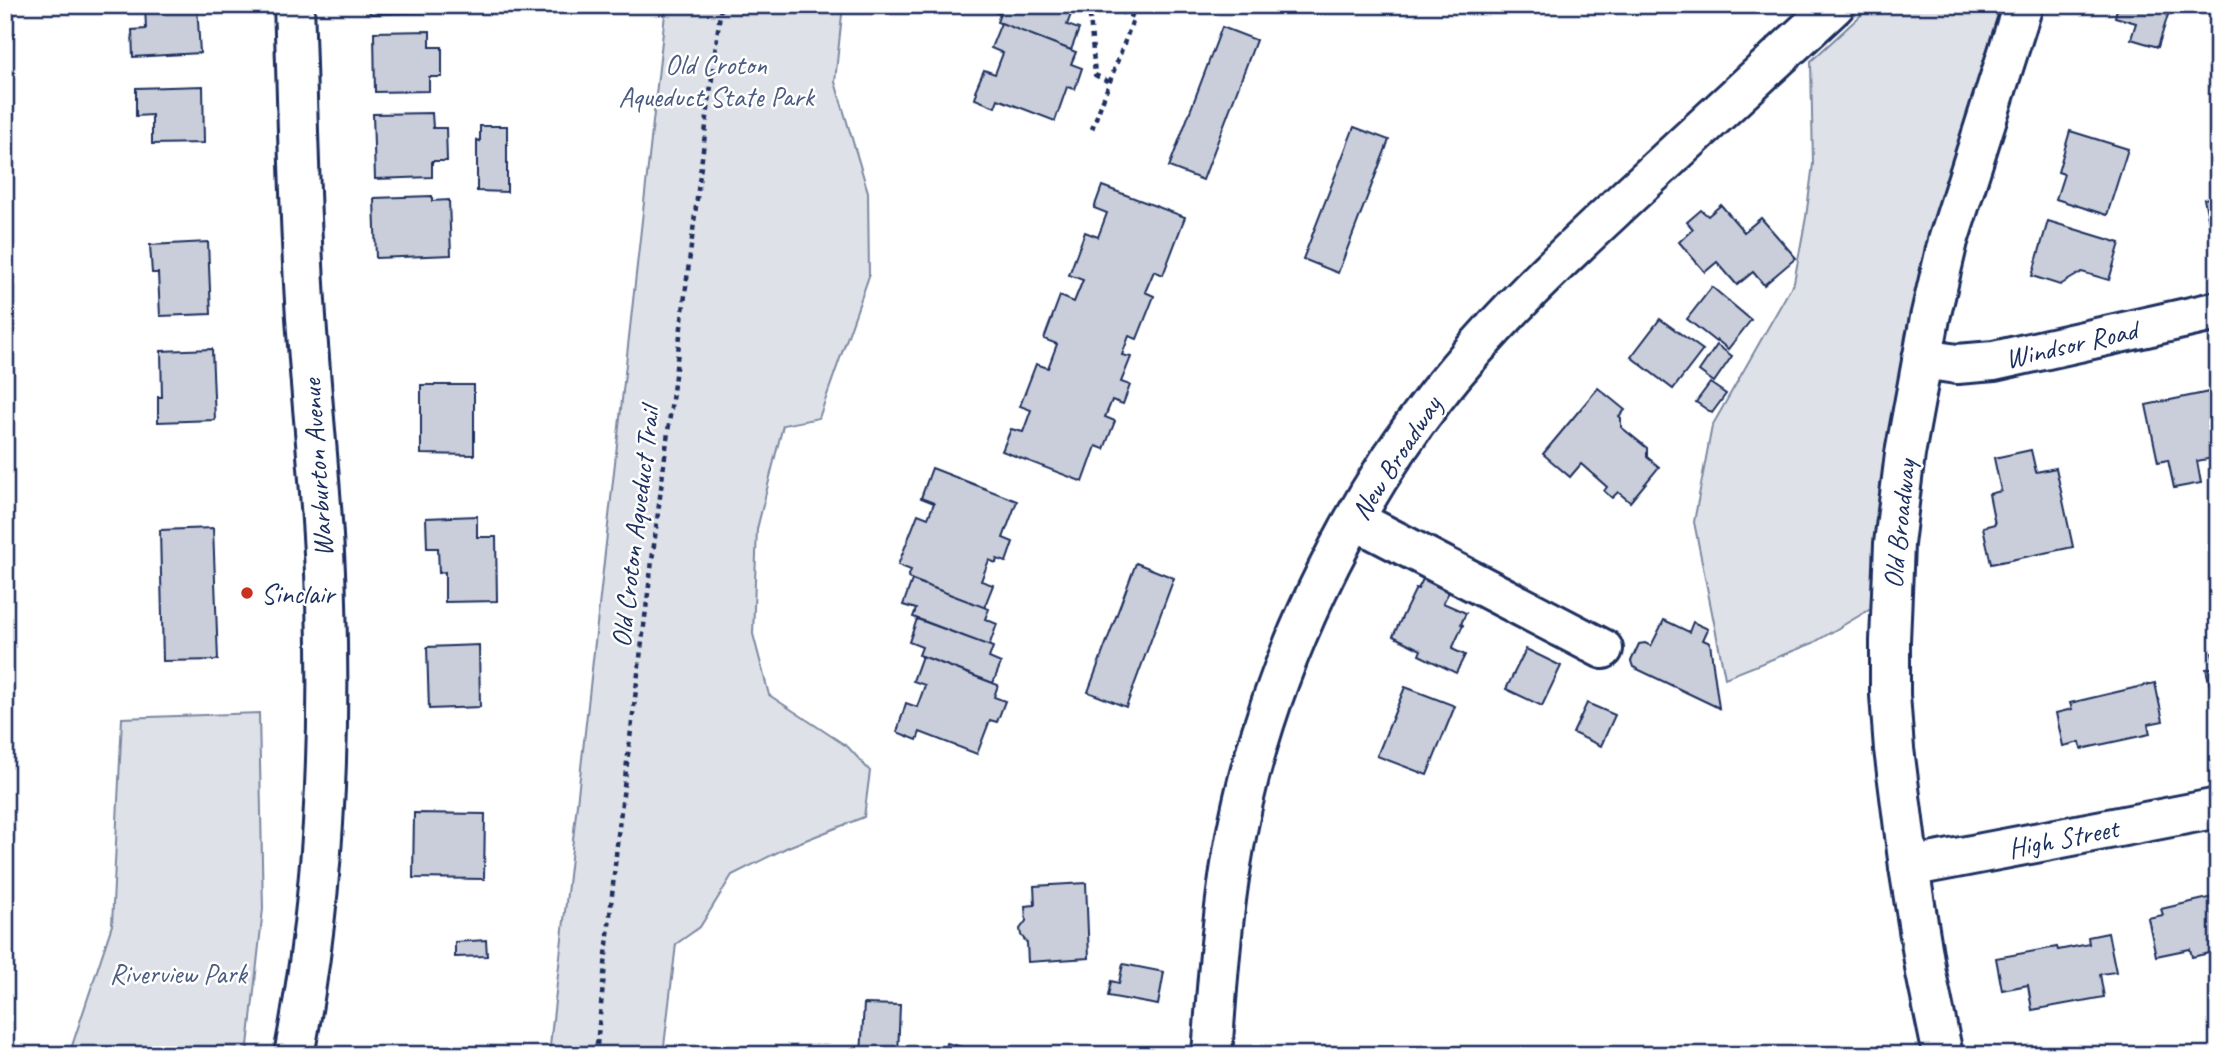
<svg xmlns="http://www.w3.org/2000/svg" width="2223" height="1060" viewBox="0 0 2223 1060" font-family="Caveat,sans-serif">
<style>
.green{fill:#dee1e7;stroke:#7c88a2;stroke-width:2}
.building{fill:#caceda;stroke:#1b2f5e;stroke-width:2}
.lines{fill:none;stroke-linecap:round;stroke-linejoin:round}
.minor-casing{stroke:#1b2f5e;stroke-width:44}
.major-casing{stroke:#1b2f5e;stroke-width:44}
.path{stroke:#1b2f5e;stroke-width:4.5;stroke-dasharray:5 5;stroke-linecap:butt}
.minor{stroke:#fff;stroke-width:38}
.major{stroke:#fff;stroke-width:38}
.poi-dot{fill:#c8321e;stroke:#fff;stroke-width:2.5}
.labels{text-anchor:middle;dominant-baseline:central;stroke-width:5;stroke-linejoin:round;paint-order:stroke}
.park-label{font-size:28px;fill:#4c5c80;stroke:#fff}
.street-label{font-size:28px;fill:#1b2f5e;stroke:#fff}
.poi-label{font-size:28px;fill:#1b2f5e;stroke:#fff;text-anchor:start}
</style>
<rect width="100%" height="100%" fill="#fff"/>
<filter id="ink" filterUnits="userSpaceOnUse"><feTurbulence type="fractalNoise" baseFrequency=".0143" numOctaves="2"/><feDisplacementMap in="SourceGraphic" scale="14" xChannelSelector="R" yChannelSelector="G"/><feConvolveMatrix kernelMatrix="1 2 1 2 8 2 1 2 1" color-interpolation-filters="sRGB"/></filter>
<g filter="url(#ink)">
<g class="green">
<polygon points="666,5 843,5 835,82 868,192 869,276 819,418 783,425 757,529 753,634 769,695 848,747 870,771 864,817 788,847 732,875 700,927 676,944 663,1055 549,1055"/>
<polygon points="1872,5 2009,5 1986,57 1965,120 1931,248 1905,335 1879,604 1813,643 1725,678 1694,522 1712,426 1794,282 1806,217 1813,164 1811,61"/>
<polygon points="259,713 263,909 247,1055 69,1055 112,925 122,718"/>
</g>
<g class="building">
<polygon points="145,5 197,5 200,53 133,57 132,30 146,29"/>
<polygon points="369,5 442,5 442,12 370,14"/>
<polygon points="988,5 1047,5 1071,14 1067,25 1079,29 1071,50 997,22 1000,14 986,9"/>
<polygon points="1047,5 1069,5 1067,13"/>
<polygon points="2118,5 2171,5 2158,47 2131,39 2136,23 2115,17"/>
<polygon points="1001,23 1076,52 1071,64 1082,68 1075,89 1067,87 1055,121 998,99 995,107 975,99 977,92 975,91 984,70 995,74 1003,53 991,48"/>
<polygon points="1222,27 1256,40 1203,180 1169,167"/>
<polygon points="430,31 430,47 442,47 442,77 429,77 429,91 375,92 374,32"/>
<polygon points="203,86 204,143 152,144 152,115 136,116 136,88"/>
<polygon points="432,113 433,128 446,128 447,161 432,161 432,177 375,179 373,114"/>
<polygon points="480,126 507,126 507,192 477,191 477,140 480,141"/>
<polygon points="1354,127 1389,140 1338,273 1303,259"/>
<polygon points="2070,131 2128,149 2107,215 2056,199 2064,174 2058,172"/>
<polygon points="1102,186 1185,217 1163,275 1154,271 1145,292 1154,296 1137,339 1129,336 1122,355 1131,357 1121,382 1130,385 1123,404 1112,400 1105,417 1115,421 1104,449 1096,446 1083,482 1002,451 1011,429 1023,432 1031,410 1020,406 1036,364 1048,368 1057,344 1044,339 1060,296 1074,302 1083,280 1069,275 1085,232 1098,237 1107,213 1094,208"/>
<polygon points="432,196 432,201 449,200 451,255 376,258 374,198"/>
<polygon points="2218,196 2218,234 2212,235 2204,199"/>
<polygon points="1721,205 1744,232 1761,218 1796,258 1764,285 1753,272 1737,285 1717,262 1705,272 1679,242 1693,229 1687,222 1701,210 1708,216"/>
<polygon points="2048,221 2120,243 2109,280 2082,272 2060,285 2032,276"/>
<polygon points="208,242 211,314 160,316 158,273 152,273 150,245"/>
<polygon points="1712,287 1751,320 1728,349 1717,340 1716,342 1687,319"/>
<polygon points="1660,319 1703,350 1673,389 1631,357"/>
<polygon points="1717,345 1732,356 1714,382 1699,371"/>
<polygon points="212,349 215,420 158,422 158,397 162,397 161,351"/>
<polygon points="1710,383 1726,394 1712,413 1696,402"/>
<polygon points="421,385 474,385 474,455 421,454"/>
<polygon points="1598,388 1625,410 1619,416 1621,418 1621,427 1647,448 1647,457 1659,467 1630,502 1618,492 1612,498 1604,491 1607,487 1581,464 1570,477 1543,454"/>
<polygon points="2214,391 2218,410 2218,457 2197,461 2201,483 2174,488 2168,460 2158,462 2146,405"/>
<polygon points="2031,450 2036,472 2056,468 2073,547 1991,564 1983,527 1995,524 1989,494 2001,491 1994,458"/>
<polygon points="932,468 1017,501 1003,538 1013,542 1006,562 997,559 996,563 989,560 981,581 993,585 984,608 908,578 911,570 898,565 918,514 928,518 934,503 921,498"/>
<polygon points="477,516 477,537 496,537 497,601 445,602 445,572 439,573 438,548 427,548 426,518"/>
<polygon points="213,528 218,660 163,661 160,530"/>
<polygon points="1136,563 1174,578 1126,707 1088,692"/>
<polygon points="1423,579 1449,592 1443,603 1466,613 1461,624 1463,625 1452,649 1465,655 1456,673 1419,655 1421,650 1393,636 1416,588 1418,589"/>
<polygon points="912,580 989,609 985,619 997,624 989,646 913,617 916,609 903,605"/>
<polygon points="917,619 993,647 989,658 1001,663 993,683 919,655 922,647 909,642"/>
<polygon points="1664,620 1689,632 1693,622 1708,629 1703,640 1710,643 1719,708 1633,667 1631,661 1639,644 1645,643 1651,646"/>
<polygon points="479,645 480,707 429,709 427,647"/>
<polygon points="1526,649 1561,666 1542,706 1506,689"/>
<polygon points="2218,652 2218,720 2206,669 2215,667 2212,653"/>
<polygon points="922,656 998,685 994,697 1005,701 997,722 990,720 977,754 920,732 917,740 897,732 906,703 917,707 925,685 913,681"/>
<polygon points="2155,683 2163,721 2148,724 2150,734 2081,749 2080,742 2063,746 2056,713 2072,709 2070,703"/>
<polygon points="1405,687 1455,706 1427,775 1377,756"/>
<polygon points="1587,703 1615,715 1601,746 1573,733"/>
<polygon points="414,813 485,814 484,879 413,878"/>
<polygon points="1086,883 1089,958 1028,962 1027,943 1021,935 1020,929 1026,921 1025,906 1035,905 1034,886"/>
<polygon points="2217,896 2218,951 2192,957 2190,949 2156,956 2148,918 2163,915 2161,909"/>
<polygon points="2108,933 2116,972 2100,974 2104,997 2032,1010 2028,985 2002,990 1996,958 2057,947 2058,950 2089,944 2088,937"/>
<polygon points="486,940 487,956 455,957 455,942"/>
<polygon points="1123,964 1164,972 1158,1005 1108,996 1111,981 1119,983"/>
<polygon points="864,1004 900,1005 898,1055 861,1055"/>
<polygon points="947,1043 992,1055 944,1055"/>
</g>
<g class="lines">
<g class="minor-casing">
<g id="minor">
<polyline points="1922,359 1957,364 1994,361 2218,311"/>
<polyline points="1355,520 1603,649"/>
<polyline points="1909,867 2218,808"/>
<path d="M294,1055C323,905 331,754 326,602C324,507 312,412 306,317C299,213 298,109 294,5"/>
</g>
</g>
<g class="major-casing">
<g id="major">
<path d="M1212,1055C1218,970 1224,886 1243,802C1274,663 1347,510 1435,397C1494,321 1564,256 1634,191C1701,129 1768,67 1835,5"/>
<polyline points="1943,1055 1926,973 1909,867 1894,749 1890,695 1890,641 1894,544 1905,454 1930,318 1948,241 2023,5"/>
</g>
</g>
<g class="path">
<polyline points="1089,5 1095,75 1109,82"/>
<polyline points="1219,5 1221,8"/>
<polyline points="1092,129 1134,17 1104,5"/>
<polyline points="596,1055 618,835 721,5"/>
</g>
<use href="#minor" class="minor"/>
<use href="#major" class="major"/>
</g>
</g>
<circle class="poi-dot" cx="247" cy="593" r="7"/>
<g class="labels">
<g class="park-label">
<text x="716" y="64">Old Croton<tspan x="716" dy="32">Aqueduct State Park</tspan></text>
<text x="178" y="973">Riverview Park</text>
</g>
<g class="street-label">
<text transform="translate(2071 344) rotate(-13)">Windsor Road</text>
<text transform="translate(1396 458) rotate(-57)">New Broadway</text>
<text transform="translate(317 468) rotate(-94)">Warburton Avenue</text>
<text transform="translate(1899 524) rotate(-84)">Old Broadway</text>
<text transform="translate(635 527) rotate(-83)">Old Croton Aqueduct Trail</text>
<text transform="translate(2063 838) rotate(-11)">High Street</text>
</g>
<g class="poi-label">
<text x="261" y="593">Sinclair</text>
</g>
</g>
<rect width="2223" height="1060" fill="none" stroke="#fff" stroke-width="28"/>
<rect x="14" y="14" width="2195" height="1032" fill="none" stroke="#1b2f5e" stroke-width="2.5" filter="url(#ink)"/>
</svg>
